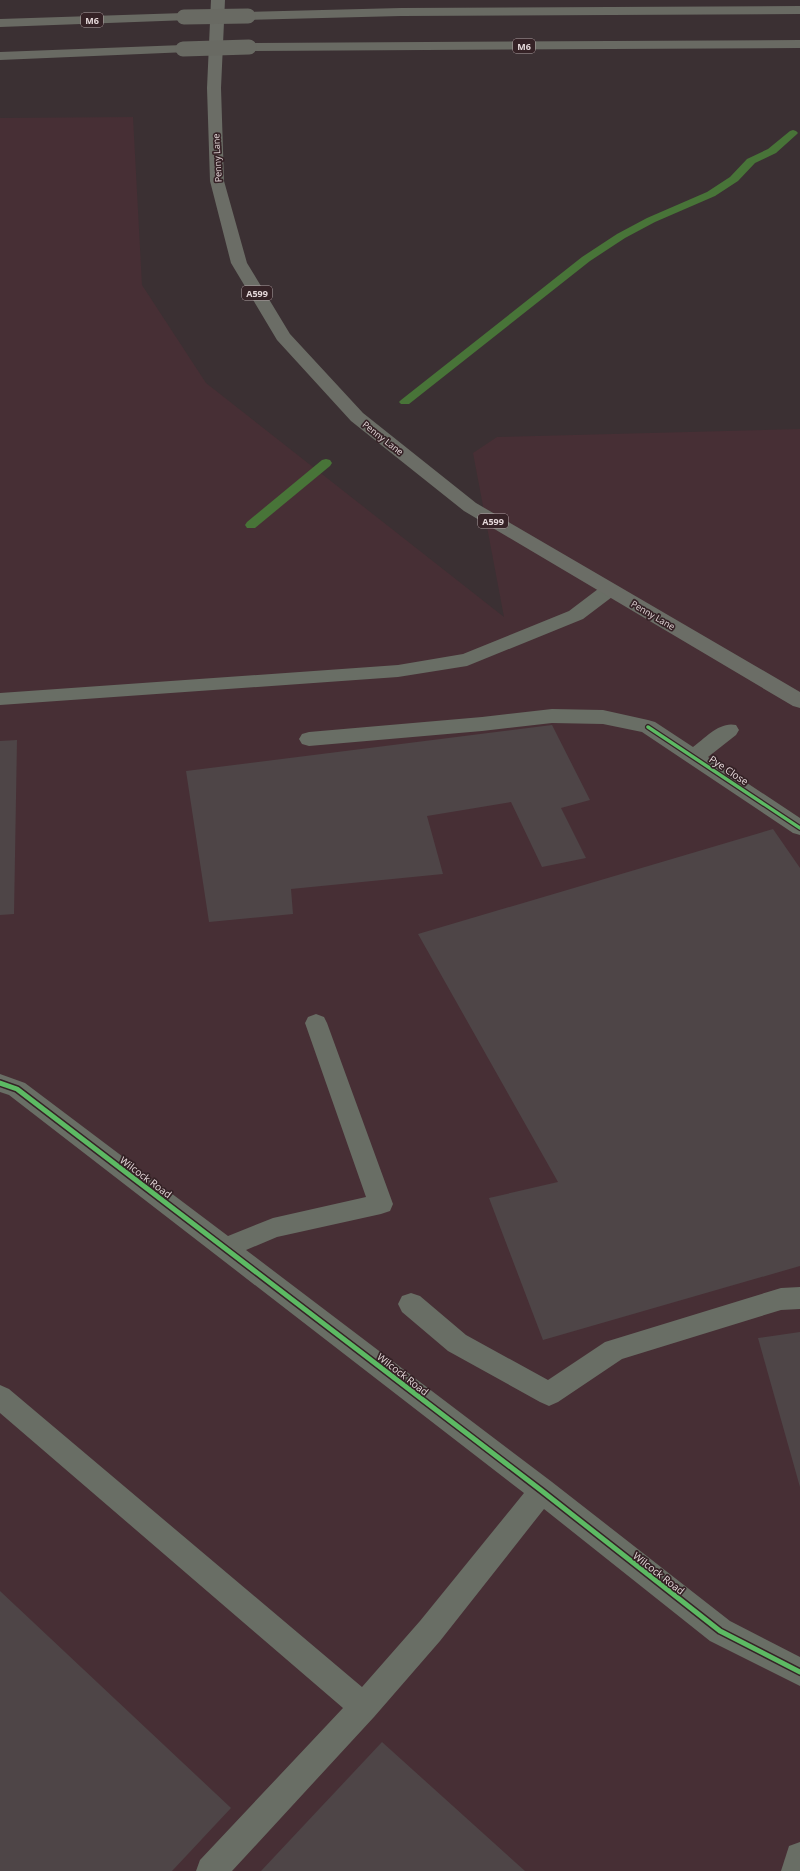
<svg xmlns="http://www.w3.org/2000/svg" width="800" height="1871" viewBox="0 0 800 1871" font-family="'Open Sans',sans-serif">
<style>
.built{fill:#472f35}
.lines{fill:none;stroke-linecap:round;stroke-linejoin:round}
.stream{fill:#487438;fill-rule:evenodd}
.building{fill:#4e4547}
.minor{fill:#696e65;fill-rule:evenodd}
.major{fill:#6b6d66;fill-rule:evenodd}
.highway{fill:#696a63;fill-rule:evenodd}
.highway-bridge{stroke:#696a63;stroke-width:15}
.cycleway-far1-casing{stroke:#352226;stroke-width:6}
.cycleway-casing{stroke:#352226;stroke-width:8}
.cycleway-far1{stroke:#5cba63;stroke-width:3.5}
.cycleway{stroke:#5cba63;stroke-width:5}
.labels{text-anchor:middle;dominant-baseline:central;stroke-width:3.5;stroke-linejoin:round;paint-order:stroke}
.shield{fill:#352226;stroke:#b0a1a4;stroke-width:1}
.shield-label{font-size:9px;font-weight:bold;fill:#e5d8da}
.far-street-label{font-size:9px;fill:#e5d8da;stroke:#352226}
.street-label{font-size:10px;fill:#e5d8da;stroke:#352226}
</style>
<rect width="100%" height="100%" fill="#3b3033"/>
<polygon class="built" points="133,117 142,285 206,383 504,617 473,453 497,437 800,429 800,1871 0,1871 0,118"/>
<g class="lines">
<g class="stream">
<polygon points="793,130 796,131 798,133 796,135 776,153 755,163 738,181 715,196 655,222 625,238 590,261 409,404 401,404 399,402 401,400 582,257 617,234 647,218 707,192 730,177 747,159 768,149 790,131"/>
<polygon points="326,459 330,460 332,463 330,466 255,528 247,528 245,525 247,522 322,460"/>
</g>
</g>
<g class="building">
<polygon points="552,725 590,800 561,808 586,858 542,867 511,802 427,816 443,874 291,889 293,914 209,922 186,771"/>
<polygon points="17,740 14,914 0,915 0,741"/>
<polygon points="773,829 800,868 800,1266 543,1340 489,1198 558,1182 418,934"/>
<polygon points="800,1332 800,1487 758,1338"/>
<polygon points="0,1591 231,1808 172,1871 0,1871"/>
<polygon points="382,1742 525,1871 261,1871"/>
</g>
<g class="lines">
<g class="minor">
<polygon points="609,584 616,586 618,590 616,594 583,619 467,666 398,677 0,705 0,693 398,665 463,654 569,611 602,586"/>
<path d="M552,709L603,710L648,720L655,722L693,747C705,738 720,721 736,725L739,730L736,735L708,757L800,818V835L793,833L642,732L603,724L552,723L482,731L309,746L302,744L299,739L302,734L309,732L482,717Z"/>
<polygon points="316,1014 324,1017 327,1023 393,1204 390,1211 381,1214 277,1237 246,1250 552,1482 730,1621 800,1657 800,1686 710,1641 544,1509 440,1641 374,1717 232,1871 196,1871 200,1860 343,1708 0,1413 0,1385 9,1389 362,1687 420,1621 524,1493 9,1095 0,1092 0,1074 25,1083 228,1236 273,1218 366,1197 305,1023 308,1017"/>
<polygon points="800,1287 800,1309 781,1310 622,1359 558,1402 549,1406 540,1402 448,1351 402,1312 398,1304 402,1296 411,1293 420,1296 466,1335 548,1380 605,1342 781,1288"/>
<polygon points="800,1842 800,1871 781,1871 789,1846"/>
</g>
<polygon class="major" points="211,0 225,0 221,88 224,181 247,263 290,334 363,413 476,503 800,692 800,708 793,706 464,511 351,421 277,340 231,263 210,181 207,88"/>
<g class="highway">
<polygon points="800,6 800,14 401,16 248,20 243,19 241,16 243,13 248,12 401,8"/>
<polygon points="184,13 189,14 191,17 189,20 0,27 0,19"/>
<polygon points="800,40 800,48 249,51 244,50 242,47 244,44 249,43"/>
<polygon points="183,45 188,46 190,49 188,52 0,60 0,52"/>
</g>
<g class="highway-bridge">
<polyline points="184,17 248,16"/>
<polyline points="183,49 249,47"/>
</g>
<g class="cycleway-far1-casing">
<polyline id="cycleway-far1" points="648,727 800,828"/>
</g>
<g class="cycleway-casing">
<polyline id="cycleway" points="0,1083 17,1089 542,1491 720,1631 800,1672"/>
</g>
<use href="#cycleway-far1" class="cycleway-far1"/>
<use href="#cycleway" class="cycleway"/>
</g>
<g class="labels">
<g class="shield">
<rect x="81" y="13" width="22" height="14" rx="3"/>
<rect x="513" y="39" width="22" height="14" rx="3"/>
<rect x="242" y="286" width="30" height="14" rx="3"/>
<rect x="478" y="514" width="30" height="14" rx="3"/>
</g>
<g class="shield-label">
<text x="92" y="20">M6</text>
<text x="524" y="46">M6</text>
<text x="257" y="293">A599</text>
<text x="493" y="521">A599</text>
</g>
<g class="far-street-label">
<text transform="translate(217 158) rotate(-93)">Penny Lane</text>
<text transform="translate(383 438) rotate(38)">Penny Lane</text>
<text transform="translate(653 615) rotate(30)">Penny Lane</text>
</g>
<g class="street-label">
<text transform="translate(729 770) rotate(34)">Pye Close</text>
<text transform="translate(146 1177) rotate(37)">Wilcock Road</text>
<text transform="translate(403 1374) rotate(38)">Wilcock Road</text>
<text transform="translate(659 1573) rotate(38)">Wilcock Road</text>
</g>
</g>
</svg>
